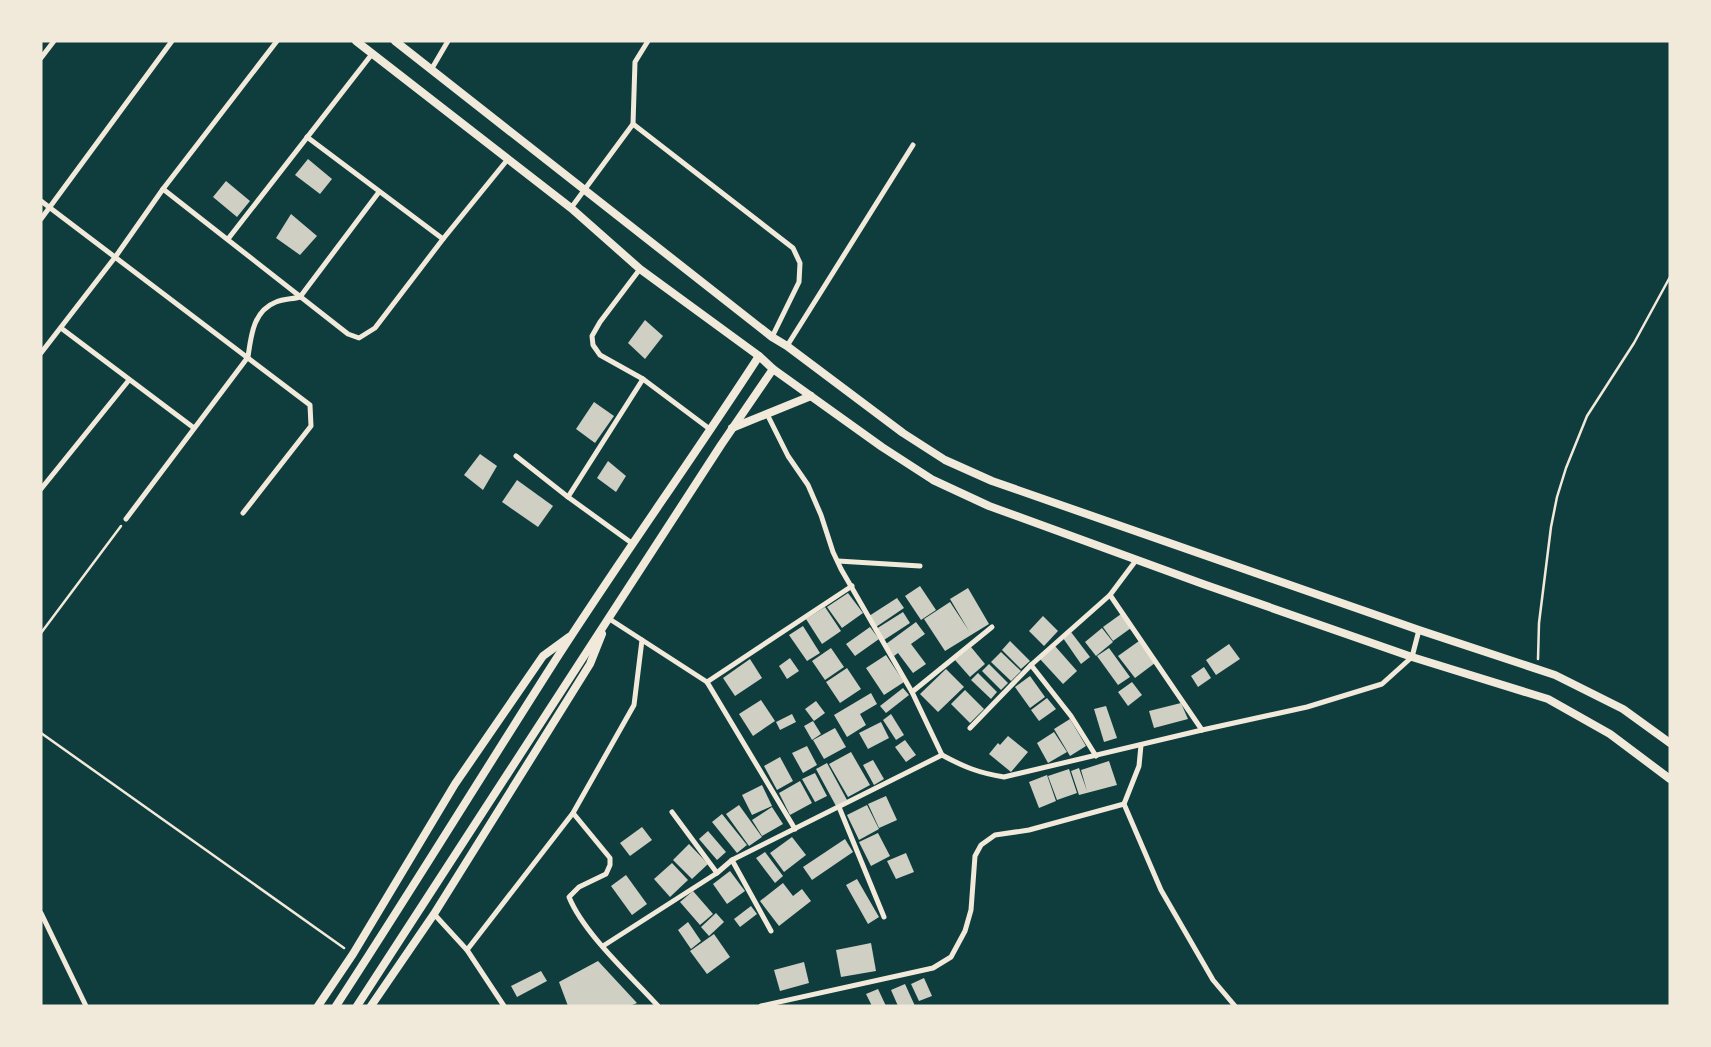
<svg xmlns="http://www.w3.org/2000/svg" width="1711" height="1047" viewBox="0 0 1711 1047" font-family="'Sofia Sans Condensed',sans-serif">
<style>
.building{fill:#cfcfc3}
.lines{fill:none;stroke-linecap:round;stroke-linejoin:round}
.path{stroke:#f1e9da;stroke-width:2.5}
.minor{stroke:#f1e9da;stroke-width:5}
.tertiary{stroke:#f1e9da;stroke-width:8}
</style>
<rect width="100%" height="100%" fill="#0f3d3e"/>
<g class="building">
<polygon points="308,159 332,179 320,194 295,175"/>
<polygon points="226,181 250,201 237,217 213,197"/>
<polygon points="291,214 317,236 300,255 276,238"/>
<polygon points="645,320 663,336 645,359 628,343"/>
<polygon points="594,402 614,416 595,443 576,429"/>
<polygon points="480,454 497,466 483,490 464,475"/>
<polygon points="608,461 626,476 616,492 597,478"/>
<polygon points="517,480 553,506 538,527 502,502"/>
<polygon points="920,586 936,610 921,620 905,596"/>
<polygon points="968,588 989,624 945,651 924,619 950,602 969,631 950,599"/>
<polygon points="848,593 863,613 842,628 827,607"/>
<polygon points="897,598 904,608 876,627 869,616"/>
<polygon points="825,607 841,631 822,644 806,619"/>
<polygon points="903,612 910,623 884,640 876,629"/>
<polygon points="1121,614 1131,628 1113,641 1103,627"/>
<polygon points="1043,616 1058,631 1044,646 1029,631"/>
<polygon points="916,622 925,634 911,644 926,664 913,673 898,653 894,656 886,644"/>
<polygon points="803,626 820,653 807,661 789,635"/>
<polygon points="870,627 879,639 855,656 846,644"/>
<polygon points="1102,628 1113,642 1096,656 1085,642"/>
<polygon points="1071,632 1090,657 1081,664 1063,638"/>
<polygon points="1010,641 1030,661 1021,669 1002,650"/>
<polygon points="1139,641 1155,663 1135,678 1118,656"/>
<polygon points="1229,644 1240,659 1216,675 1206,660"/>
<polygon points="1055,646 1077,671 1063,684 1040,659"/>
<polygon points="971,647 985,664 970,677 955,660"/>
<polygon points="831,648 844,667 825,680 812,661"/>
<polygon points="1109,648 1130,677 1118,685 1097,656"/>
<polygon points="1001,652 1021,671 1011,681 991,662"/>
<polygon points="886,655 904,682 884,695 866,668"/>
<polygon points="790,658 799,671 787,679 779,666"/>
<polygon points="750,659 762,678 735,696 723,678"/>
<polygon points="989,664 1008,683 1001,690 982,671"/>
<polygon points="1204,667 1211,678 1198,687 1191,676"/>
<polygon points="847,668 861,689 840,703 826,682"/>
<polygon points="946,669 964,687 938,712 920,694"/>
<polygon points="978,673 997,692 991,699 971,680"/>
<polygon points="1030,676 1045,697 1030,708 1015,687"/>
<polygon points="1132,682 1142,695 1128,706 1118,692"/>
<polygon points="903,688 909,695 886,713 880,706"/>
<polygon points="965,690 984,709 970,723 951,704"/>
<polygon points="871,693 877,704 860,714 866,725 847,737 834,715"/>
<polygon points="1047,698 1056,709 1039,721 1031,710"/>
<polygon points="761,700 775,721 753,736 739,714"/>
<polygon points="816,701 825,713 814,721 805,709"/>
<polygon points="1181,703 1188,719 1154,728 1149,711"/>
<polygon points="1106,706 1117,738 1104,742 1094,709"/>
<polygon points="792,714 796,722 780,730 776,722"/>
<polygon points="891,714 904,735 896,740 883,720"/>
<polygon points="1070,719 1086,746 1070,756 1054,729"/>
<polygon points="813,721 821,734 812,740 804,726"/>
<polygon points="881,722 889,738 868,749 859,733"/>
<polygon points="835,728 846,747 824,759 813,740"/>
<polygon points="1054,732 1067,752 1048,763 1037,743"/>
<polygon points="1008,736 1028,752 1011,772 989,754 998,743 1000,745"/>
<polygon points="905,740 916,755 906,762 895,747"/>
<polygon points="807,746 817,765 803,773 792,753"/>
<polygon points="851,752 870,785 848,797 829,764"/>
<polygon points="780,757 793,781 777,790 764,766"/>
<polygon points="873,760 884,779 874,785 863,765"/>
<polygon points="1109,761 1117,785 1079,795 1071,771 1079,768 1087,791 1081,770"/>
<polygon points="827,763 847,800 836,806 816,769"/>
<polygon points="1069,769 1077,793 1057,800 1048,776"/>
<polygon points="815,773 827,796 815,802 802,779"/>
<polygon points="1047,775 1056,801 1039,808 1029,782"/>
<polygon points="800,781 812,803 790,815 779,793"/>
<polygon points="762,785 772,806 752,815 742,795"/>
<polygon points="886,796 897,820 879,828 868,804"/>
<polygon points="739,805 762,837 749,846 726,814"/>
<polygon points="867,805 879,829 859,840 847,815"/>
<polygon points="772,807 783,824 762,836 752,820"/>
<polygon points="722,814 747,845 737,853 712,822"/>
<polygon points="642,827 652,840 630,856 620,843"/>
<polygon points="708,831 726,852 717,860 699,839"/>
<polygon points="878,833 890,856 871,866 859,842"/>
<polygon points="792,837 806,855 784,872 770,853"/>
<polygon points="845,839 853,852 812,880 803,867"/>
<polygon points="689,844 708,864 692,879 673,860"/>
<polygon points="765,852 783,876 775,883 756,858"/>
<polygon points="906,853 914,872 896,879 887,861"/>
<polygon points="672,863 688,880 670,897 654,879"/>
<polygon points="730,871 745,891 727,904 713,884"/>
<polygon points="626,875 647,904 632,915 611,886"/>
<polygon points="857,879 879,917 868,924 846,885"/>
<polygon points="783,883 793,896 802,889 811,901 779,926 760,901"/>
<polygon points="693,891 713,914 700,925 680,902"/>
<polygon points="751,906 757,914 740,927 734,919"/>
<polygon points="716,913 724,922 709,936 701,927"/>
<polygon points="688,922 701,941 691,949 678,930"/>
<polygon points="714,934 730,957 707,974 690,951"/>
<polygon points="871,943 876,971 841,977 836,950"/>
<polygon points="598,961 637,1003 630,1006 568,1006 559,982"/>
<polygon points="804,962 809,983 780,991 774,970"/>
<polygon points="541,971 547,981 517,997 511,986"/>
<polygon points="924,978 932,996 919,1001 911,984"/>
<polygon points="905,984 915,1006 898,1006 891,990"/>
<polygon points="878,989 886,1006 872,1006 866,994"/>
</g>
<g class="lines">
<g class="path">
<polyline points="41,633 121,526"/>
<polyline points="1538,659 1539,623 1551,527 1557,497 1566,468 1587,416 1634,343 1670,277"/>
<polyline points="41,733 344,948"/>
</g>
<g class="minor">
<polyline points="41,58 54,41"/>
<polyline points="431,70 448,41"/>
<polyline points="633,124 793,248 800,263 799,282 772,337"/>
<polyline points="163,189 348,334 359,338 375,328 443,239 307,137"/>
<polyline points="41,201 310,405 311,426 243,513"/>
<polyline points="571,208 633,124 635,62 648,41"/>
<polyline points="41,219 172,41"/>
<polyline points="228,239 372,54"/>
<polyline points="443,239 508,159"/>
<polyline points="640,269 600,322 592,336 593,345 600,355 643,379 711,430"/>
<polyline points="61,328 194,428"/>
<polyline points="787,346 913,145"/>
<polyline points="41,353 116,256 163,189 277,41"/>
<polyline points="767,414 788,456 808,485 821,515 833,552 841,569 912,692 942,755"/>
<polyline points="516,456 568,497 633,544"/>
<polyline points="41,489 129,380"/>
<polyline points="568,497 643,379"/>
<path d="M126,519L248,357C251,336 253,311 276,302C283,299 293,299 300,297L379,192"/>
<polyline points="838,561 920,566"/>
<polyline points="1110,595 1202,730"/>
<polyline points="608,618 707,682 795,829"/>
<polyline points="1031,665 1071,716 1096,756"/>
<polyline points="707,682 852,586"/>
<polyline points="912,692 992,627"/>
<polyline points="970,728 1031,665 1110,595 1137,559"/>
<polyline points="1141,745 1139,766 1124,804 1161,890 1213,980 1235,1006"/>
<polyline points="839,807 884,917"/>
<polyline points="672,812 717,873"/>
<path d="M573,813L610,858V865L606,874L579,887L569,897C584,934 631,976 658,1006"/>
<polyline points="732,860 771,931"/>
<polyline points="41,913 86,1006"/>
<polyline points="434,914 467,950 504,1006"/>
<path d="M603,946L717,873L732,860L942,755C964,767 979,773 1004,777L1202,730L1307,707L1382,684L1412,657L1419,630"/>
<polyline points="467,950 573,813 634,705 642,640"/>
<polyline points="761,1006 933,968 951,957 965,931 971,910 975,856 981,845 995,835 1029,830 1124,804"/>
</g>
<g class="tertiary">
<polyline points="356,41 571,208 640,269 759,356 773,369 882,447 933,480 989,506 1203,584 1412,657 1548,699 1610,734 1670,779"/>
<polyline points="395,41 772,337 787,346 903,433 945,460 992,481 1419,630 1555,675 1623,709 1670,743"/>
<polyline points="732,428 811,396"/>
<polyline points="318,1006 353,954 455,784 543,656 569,637"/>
<path d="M336,1006C409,894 479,780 551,667C618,562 691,461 759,356"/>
<polyline points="357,1006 721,445 773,369"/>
<polyline points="371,1006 434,914 590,664 602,634"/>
</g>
</g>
<rect width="1711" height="1047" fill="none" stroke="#f1e9da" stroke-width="85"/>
</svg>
